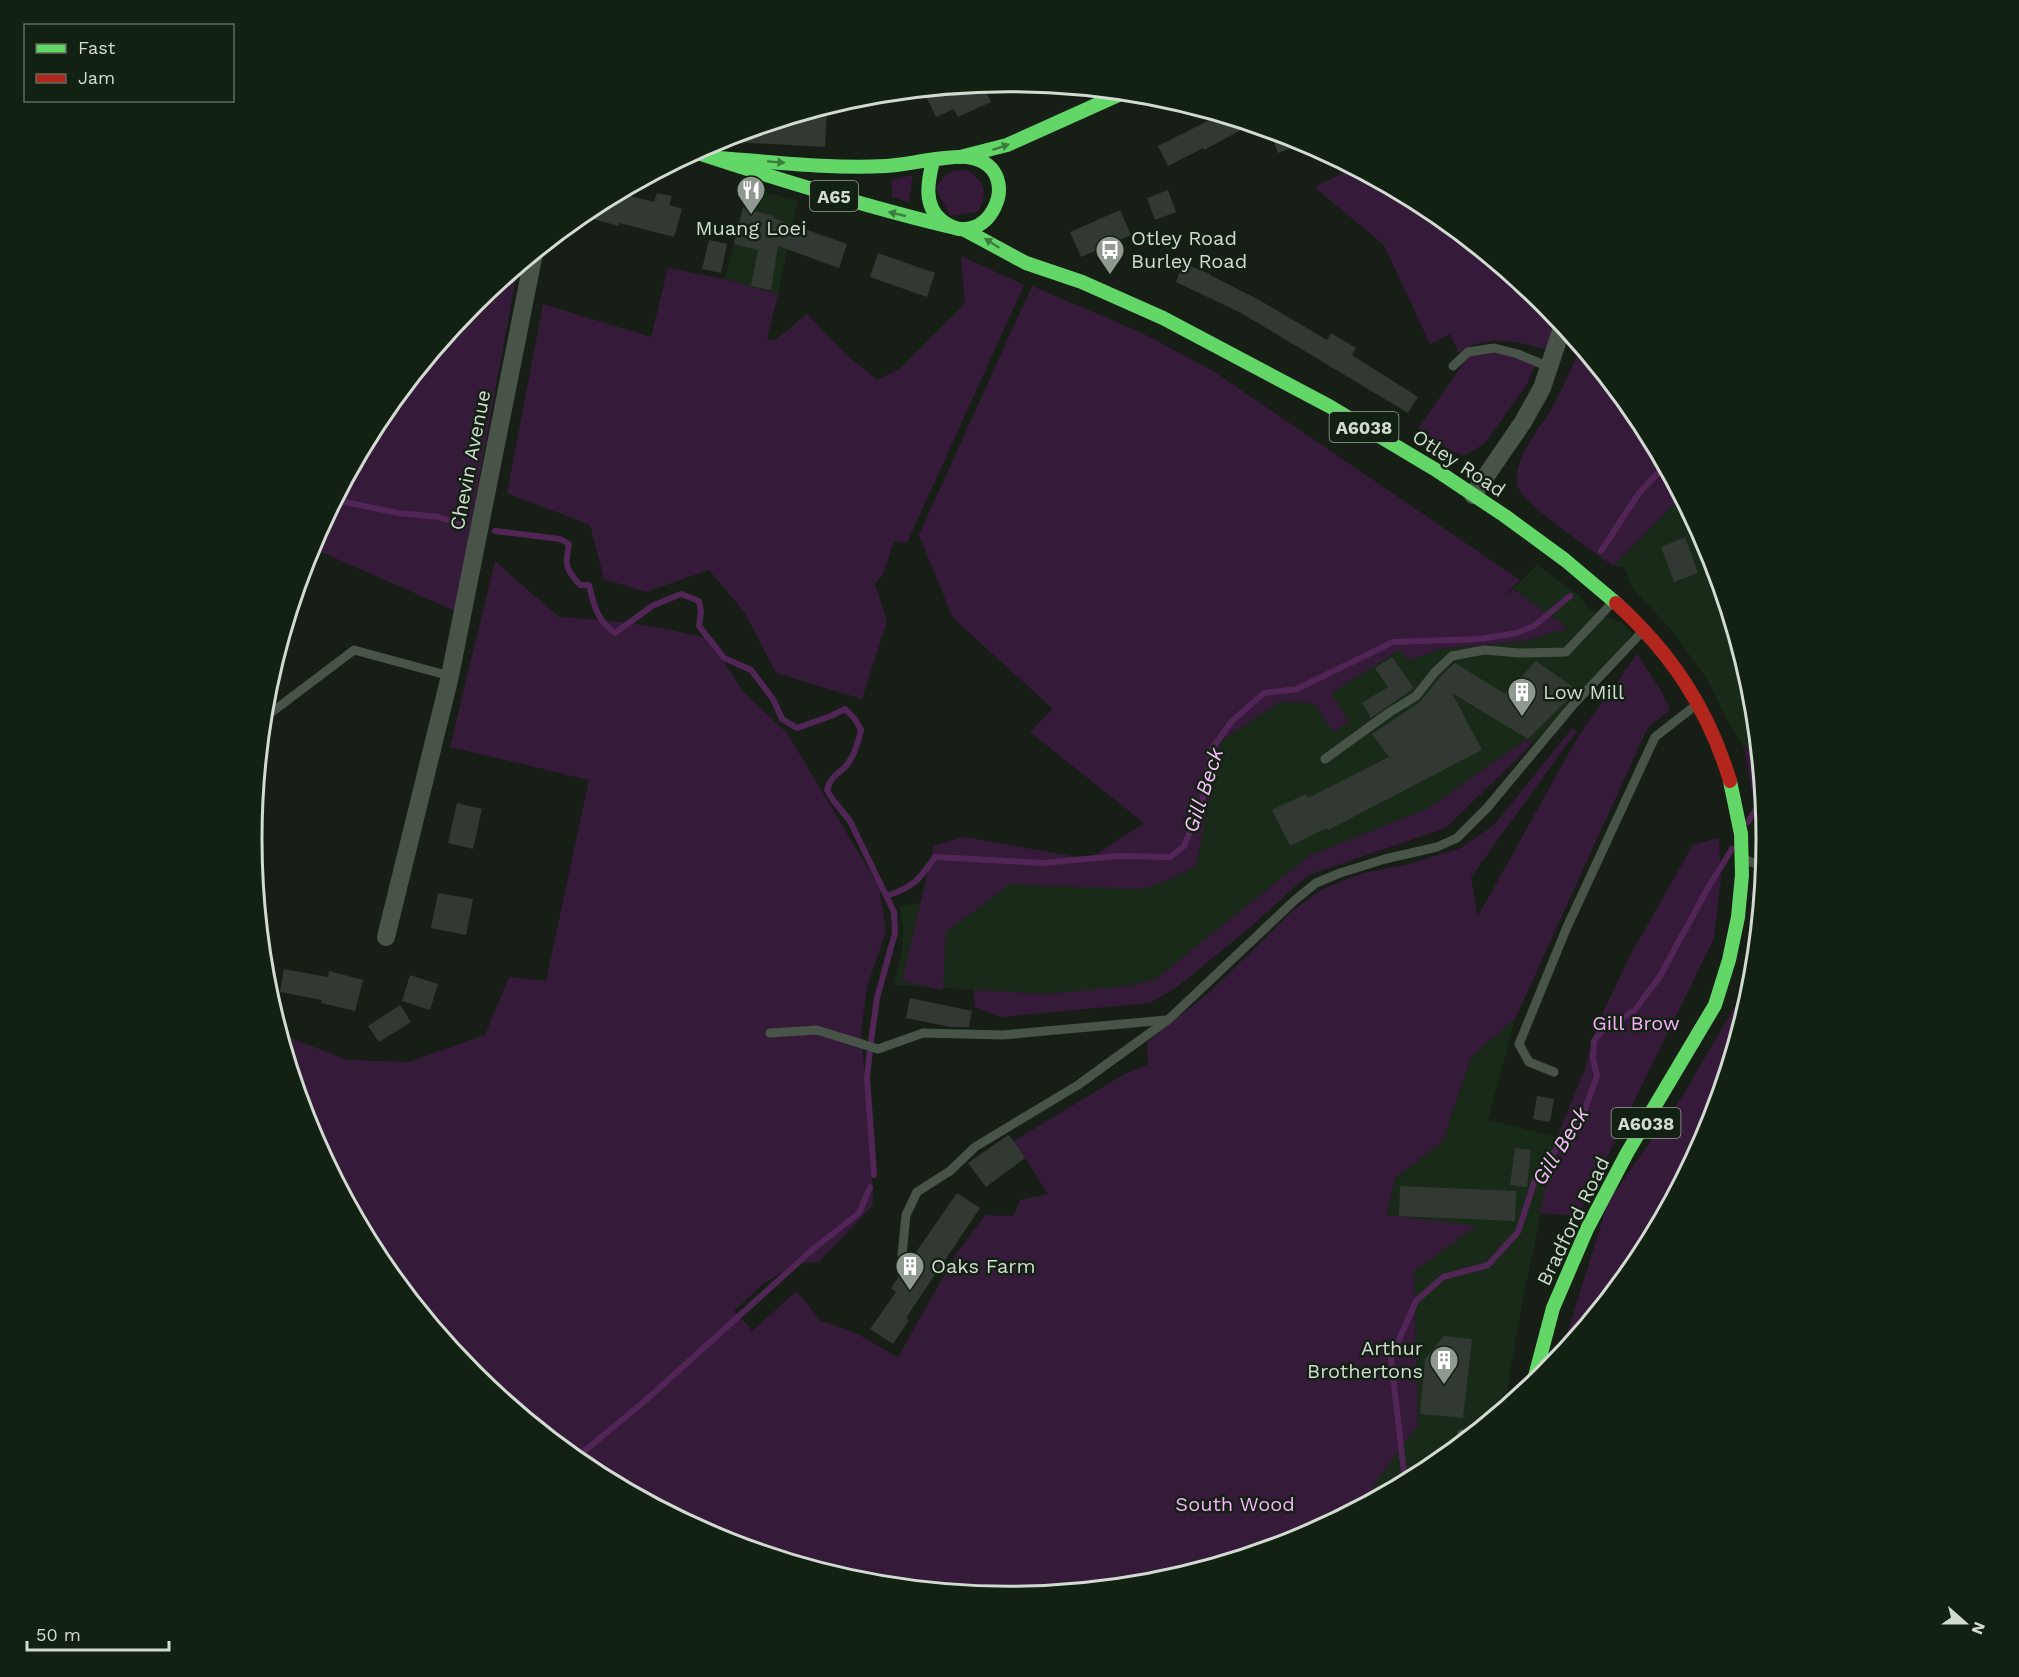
<svg xmlns="http://www.w3.org/2000/svg" width="2019" height="1677" viewBox="0 0 2019 1677" font-family="'Work Sans',sans-serif">
<style>
.built{fill:#192a18}
.green{fill:#361a39}
.lines{fill:none;stroke-linecap:round;stroke-linejoin:round}
.stream{stroke:#512656;stroke-width:6}
.building{fill:#323932}
.lane{stroke:#485448;stroke-width:9}
.street{stroke:#485448;stroke-width:18}
.fast{stroke:#63d668;stroke-width:14}
.jam{stroke:#b3261e;stroke-width:14}
.oneway{fill:#3b7c3e}
.labels{text-anchor:middle;dominant-baseline:central;stroke-width:5;stroke-linejoin:round;paint-order:stroke}
.shield{fill:#132113;stroke:#99a398;stroke-width:1.5}
.shield-label{font-size:18px;font-weight:bold;fill:#d2dbd1}
.poi-label{font-size:20px;fill:#d2dbd1;stroke:#132113;text-anchor:start}
.street-label{font-size:20px;fill:#d2dbd1;stroke:#132113}
.park-label{font-size:20px;fill:#f9affe;stroke:#132113}
.water-label{font-size:21px;font-style:italic;fill:#f9befd;stroke:#132113}
.rim{fill:none;stroke:#d2dbd1;stroke-width:3}
</style>
<rect width="100%" height="100%" fill="#161e16"/>
<g class="built">
<polygon points="747,187 798,201 778,294 725,279"/>
<polygon points="1681,496 1709,549 1753,691 1758,745 1744,748 1726,718 1709,682 1673,632 1632,587 1624,567 1613,566"/>
<polygon points="1537,565 1579,595 1587,608 1622,623 1632,634 1604,673 1533,743 1525,740 1429,808 1309,856 1156,979 1130,986 1045,994 894,985 902,951 903,930 900,906 939,900 978,875 1109,888 1142,889 1196,866 1221,741 1281,701 1315,704 1333,731 1331,693 1399,649 1409,660 1440,649 1524,641 1568,628 1513,589"/>
<polygon points="1515,1019 1488,1120 1557,1137 1521,1309 1504,1408 1430,1469 1375,1498 1373,1486 1418,1425 1414,1270 1386,1215 1395,1178 1442,1142 1471,1057"/>
</g>
<g class="green">
<path d="M1354,168L1431,209L1545,303L1557,317L1546,349C1517,342 1485,333 1459,353L1450,334L1430,344L1384,245L1314,187Z"/>
<path d="M967,170C985,180 989,196 977,212L950,216L936,188C946,172 949,171 967,170Z"/>
<polygon points="913,175 909,202 892,197 892,180"/>
<polygon points="961,256 1024,285 907,543 894,541 883,574 875,584 887,621 862,699 776,673 745,613 709,570 646,592 604,579 590,525 507,493 543,304 651,337 668,268 725,279 778,294 767,339 775,340 807,314 844,353 877,380 900,369 965,304"/>
<polygon points="518,266 455,611 310,547 380,417 474,303"/>
<polygon points="1032,286 1142,333 1213,371 1520,580 1501,599 1513,589 1568,628 1524,641 1440,649 1409,660 1399,650 1331,693 1349,722 1333,732 1315,704 1281,701 1221,741 1196,866 1168,880 1142,889 1010,884 946,932 943,990 902,981 934,846 964,837 1089,859 1144,823 1030,732 1053,709 953,618 919,535"/>
<path d="M1581,346L1640,418L1681,497L1613,566C1595,552 1523,504 1518,487C1509,462 1545,422 1556,401C1565,383 1573,364 1581,346Z"/>
<polygon points="1499,351 1535,365 1526,386 1484,444 1463,456 1438,444 1418,429 1467,358 1476,352"/>
<polygon points="495,561 559,617 623,622 667,629 710,639 743,692 787,733 879,887 886,931 867,987 861,1032 871,1145 873,1205 819,1262 795,1263 762,1285 734,1311 746,1323 752,1331 797,1291 819,1320 854,1332 898,1357 956,1254 985,1215 1014,1216 1020,1200 1048,1194 1014,1141 1123,1075 1148,1064 1147,1042 1210,992 1293,910 1323,889 1363,873 1406,865 1461,848 1495,824 1573,727 1576,732 1471,877 1478,916 1579,735 1637,654 1660,689 1670,710 1648,727 1515,1019 1471,1057 1442,1142 1395,1178 1386,1215 1476,1226 1414,1271 1418,1425 1373,1486 1375,1498 1299,1538 1157,1582 1009,1596 861,1581 719,1538 588,1468 474,1374 379,1259 310,1128 281,1034 347,1060 409,1062 485,1035 509,977 546,981 589,780 450,747"/>
<polygon points="1525,740 1533,743 1446,828 1308,875 1247,930 1177,987 1150,1003 1001,1017 975,1007 974,990 1045,994 1130,986 1156,979 1309,856 1429,808"/>
<polygon points="1758,745 1767,839 1767,841 1758,825 1744,748"/>
<polygon points="1719,838 1721,879 1714,938 1578,1216 1540,1213 1557,1137 1584,1072 1596,1027 1631,954 1693,845"/>
<polygon points="1756,951 1752,987 1709,1129 1639,1260 1561,1354 1608,1202 1683,1095 1738,1001"/>
</g>
<g class="lines">
<g class="stream">
<polyline points="335,500 398,513 439,517 464,526"/>
<path d="M495,531L560,539L569,544C565,566 565,568 580,585H589C594,606 597,620 615,633L652,606L681,594L699,601L701,611L699,626L724,658L751,670L773,699L782,719L797,728L831,716L845,709L855,719L861,730C858,743 854,758 845,767C836,776 831,776 827,790L833,800L850,821L894,912L895,933L877,998L871,1041"/>
<polyline points="1601,551 1639,493 1665,466"/>
<polyline points="1748,822 1756,809 1763,802"/>
<path d="M887,896C915,886 919,880 935,857L1043,863L1118,856L1170,857L1184,846L1202,803L1212,749L1231,722L1264,693L1297,689L1393,642L1480,639L1517,633L1534,626L1570,596"/>
<polyline points="870,1049 867,1077 874,1175"/>
<polyline points="576,1458 646,1400 812,1250 859,1213 870,1187"/>
<polyline points="1405,1482 1391,1358 1416,1301 1443,1277 1488,1265 1518,1232 1537,1174 1583,1115 1597,1076 1593,1059 1594,1041 1602,1031 1635,1010 1660,976 1709,886 1732,849"/>
</g>
</g>
<g class="building">
<polygon points="982,84 991,102 958,117 954,109 936,117 923,90"/>
<polygon points="813,110 827,111 825,147 715,141"/>
<polygon points="1220,115 1252,124 1204,150 1203,148 1168,166 1158,146"/>
<polygon points="1269,129 1300,139 1306,142 1278,153"/>
<polygon points="1168,190 1176,212 1155,220 1147,198"/>
<polygon points="618,193 654,202 657,193 672,196 669,205 682,209 674,237 619,223 619,226 593,219 597,204"/>
<polygon points="743,208 774,216 773,218 847,244 839,268 778,246 771,290 751,286 758,250 734,244"/>
<polygon points="1120,210 1131,235 1081,257 1070,232"/>
<polygon points="709,240 727,244 721,273 702,269"/>
<polygon points="878,253 935,273 927,297 870,277"/>
<polygon points="1183,263 1210,274 1210,275 1261,301 1327,340 1331,333 1356,348 1352,355 1418,397 1408,413 1241,313 1176,282"/>
<polygon points="1685,537 1698,573 1674,582 1661,547"/>
<polygon points="1392,657 1414,688 1371,718 1362,703 1388,687 1375,668"/>
<polygon points="1536,661 1577,690 1528,739 1452,693 1482,750 1328,830 1327,828 1290,846 1272,810 1306,794 1308,798 1389,757 1372,734 1420,702 1440,677 1455,663 1505,694"/>
<polygon points="457,803 482,809 473,849 448,843"/>
<polygon points="438,893 473,899 466,935 431,928"/>
<polygon points="284,969 328,977 329,971 363,980 355,1011 321,1003 322,1000 280,992"/>
<polygon points="410,975 438,984 430,1010 402,1001"/>
<polygon points="910,998 972,1011 969,1027 950,1027 906,1018"/>
<polygon points="400,1005 411,1022 379,1042 368,1026"/>
<polygon points="1537,1096 1554,1099 1550,1122 1533,1119"/>
<polygon points="1008,1135 1014,1141 1025,1158 986,1187 968,1163"/>
<polygon points="1515,1148 1531,1150 1527,1187 1510,1185"/>
<polygon points="1400,1186 1516,1191 1515,1221 1399,1216"/>
<polygon points="957,1193 980,1208 906,1318 909,1320 893,1344 870,1329 896,1292 891,1288"/>
<polygon points="1444,1336 1472,1339 1463,1418 1420,1414 1425,1359"/>
</g>
<g class="lines">
<g class="lane">
<polyline points="1453,366 1468,352 1494,348 1518,354 1549,367"/>
<polyline points="264,718 354,650 450,676"/>
<polyline points="1325,759 1390,712 1416,696 1435,672 1452,656 1484,650 1520,653 1566,652 1611,604"/>
<polyline points="1746,860 1764,867"/>
<polyline points="770,1033 817,1030 878,1049 923,1033 1003,1035 1166,1020"/>
<polyline points="1554,1072 1529,1062 1519,1044 1567,927 1655,737 1696,705"/>
<polyline points="902,1255 906,1215 917,1192 950,1171 975,1147 1078,1085 1169,1019 1295,900 1316,883 1340,873 1385,859 1437,847 1457,838 1487,808 1573,705 1641,633"/>
<polyline points="1461,1443 1462,1434"/>
</g>
<g class="street">
<polyline points="1473,495 1523,422 1542,388 1563,325"/>
<polyline points="386,937 450,676 534,253"/>
</g>
<g class="fast">
<path d="M695,152C780,180 864,206 951,227"/>
<polyline points="960,157 1007,145 1125,92"/>
<path d="M718,158C774,162 830,169 886,166C903,165 919,161 936,159C948,158 961,155 972,158C1028,171 986,257 941,220C923,205 928,181 933,161"/>
<polyline points="963,229 1026,263 1082,282 1163,318 1329,406 1436,470 1505,516 1565,560 1616,603"/>
<polyline points="1533,1384 1553,1308 1587,1229 1627,1153 1715,1005 1729,960 1738,917 1742,875 1741,834 1730,781"/>
</g>
<path class="jam" d="M1616,603C1671,653 1708,708 1730,781"/>
</g>
<defs><path id="oneway-solid" d="M-6-.8H1V-3.2L6.5 0L1 3.2V.8H-6Z" transform="scale(1.5)"/></defs>
<g class="oneway">
<use href="#oneway-solid" transform="translate(1001 147) rotate(-19)"/>
<use href="#oneway-solid" transform="translate(776 162) rotate(4)"/>
<use href="#oneway-solid" transform="translate(897 214) rotate(-167)"/>
<use href="#oneway-solid" transform="translate(992 243) rotate(-147)"/>
</g>
<defs>
<g id="restaurant-pin" transform="scale(1.5)"><path d="M0 17L-7.5 6A9.5 9.5 0 1 1 7.5 6Z" fill="#909990" stroke="#132113"/><path d="M-5-6h1v4h1v-4h1v4h1v-4h1v5L-1.5 .5V6h-2V.5L-5-1ZM5-6V6H3V1.5H1.5Q1.5-4 5-6Z" fill="#fff"/></g>
<g id="bus-pin" transform="scale(1.5)"><path d="M0 17L-7.5 6A9.5 9.5 0 1 1 7.5 6Z" fill="#909990" stroke="#132113"/><path d="M-5-6H5V4H4V6H2V4H-2V6H-4V4H-5ZM-3.5-4V0h7V-4ZM-3.5 1.2v1.5H-2V1.2ZM2 1.2v1.5H3.5V1.2Z" fill="#fff"/></g>
<g id="building-pin" transform="scale(1.5)"><path d="M0 17L-7.5 6A9.5 9.5 0 1 1 7.5 6Z" fill="#909990" stroke="#132113"/><path d="M-4-6H4V6H1V3H-1V6H-4ZM-2.5-4.3h1.7v1.8h-1.7ZM.8-4.3h1.7v1.8H.8ZM-2.5-1h1.7V.8h-1.7ZM.8-1h1.7V.8H.8Z" fill="#fff"/></g>
</defs>
<g fill-rule="evenodd">
<use href="#restaurant-pin" x="751" y="190"/>
<use href="#bus-pin" x="1110" y="250"/>
<use href="#building-pin" x="1522" y="692"/>
<use href="#building-pin" x="910" y="1266"/>
<use href="#building-pin" x="1444" y="1360"/>
</g>
<g class="labels">
<g class="shield">
<rect x="810" y="181" width="48" height="30" rx="4.5"/>
<rect x="1329.5" y="412" width="69" height="30" rx="4.5"/>
<rect x="1611.5" y="1108" width="69" height="30" rx="4.5"/>
</g>
<g class="shield-label">
<text x="834" y="196">A65</text>
<text x="1364" y="427">A6038</text>
<text x="1646" y="1123">A6038</text>
</g>
<g class="poi-label">
<text x="751" y="228" text-anchor="middle">Muang Loei</text>
<text x="1131" y="238">Otley Road<tspan x="1131" dy="23">Burley Road</tspan></text>
<text x="1543" y="692">Low Mill</text>
<text x="931" y="1266">Oaks Farm</text>
<text x="1423" y="1348" text-anchor="end">Arthur<tspan x="1423" dy="23">Brothertons</tspan></text>
</g>
<g class="street-label">
<text transform="translate(470 460) rotate(-79)">Chevin Avenue</text>
<text transform="translate(1459 463) rotate(33)">Otley Road</text>
<text transform="translate(1573 1221) rotate(-64)">Bradford Road</text>
</g>
<g class="park-label">
<text x="1636" y="1023">Gill Brow</text>
<text x="1235" y="1504">South Wood</text>
</g>
<g class="water-label">
<text transform="translate(1203 790) rotate(-72)">Gill Beck</text>
<text transform="translate(1560 1146) rotate(-58)">Gill Beck</text>
</g>
</g>
<path d="M0 0H2019V1677H0ZM262 839a747 747 0 1 1 1494 0a747 747 0 1 1-1494 0Z" fill="#132113" fill-rule="evenodd"/>
<path class="rim" d="M262 839a747 747 0 1 1 1494 0a747 747 0 1 1-1494 0Z"/>
<rect x="24" y="24" width="210" height="78" fill="#132113" stroke="#5f6b5f" stroke-width="1.5"/>
<rect x="36" y="44" width="30" height="9" fill="#63d668" stroke="#5f6b5f" stroke-width="1.5"/>
<text x="78" y="54" font-size="18" fill="#d2dbd1">Fast</text>
<rect x="36" y="74" width="30" height="9" fill="#b3261e" stroke="#5f6b5f" stroke-width="1.5"/>
<text x="78" y="84" font-size="18" fill="#d2dbd1">Jam</text>
<g transform="translate(1965 1623) rotate(111)" stroke="#132113" stroke-width="4.5" paint-order="stroke">
<path d="M0-4.5L10 22L0 15L-10 22Z" fill="#d2dbd1"/>
<text y="-9" font-size="16" font-weight="bold" text-anchor="middle" fill="#d2dbd1">N</text>
</g>
<path d="M27 1641v9h142v-9" fill="none" stroke="#d2dbd1" stroke-width="3"/>
<text x="36" y="1641" font-size="18" fill="#d2dbd1" stroke="#132113" stroke-width="4.5" paint-order="stroke">50 m</text>
</svg>
